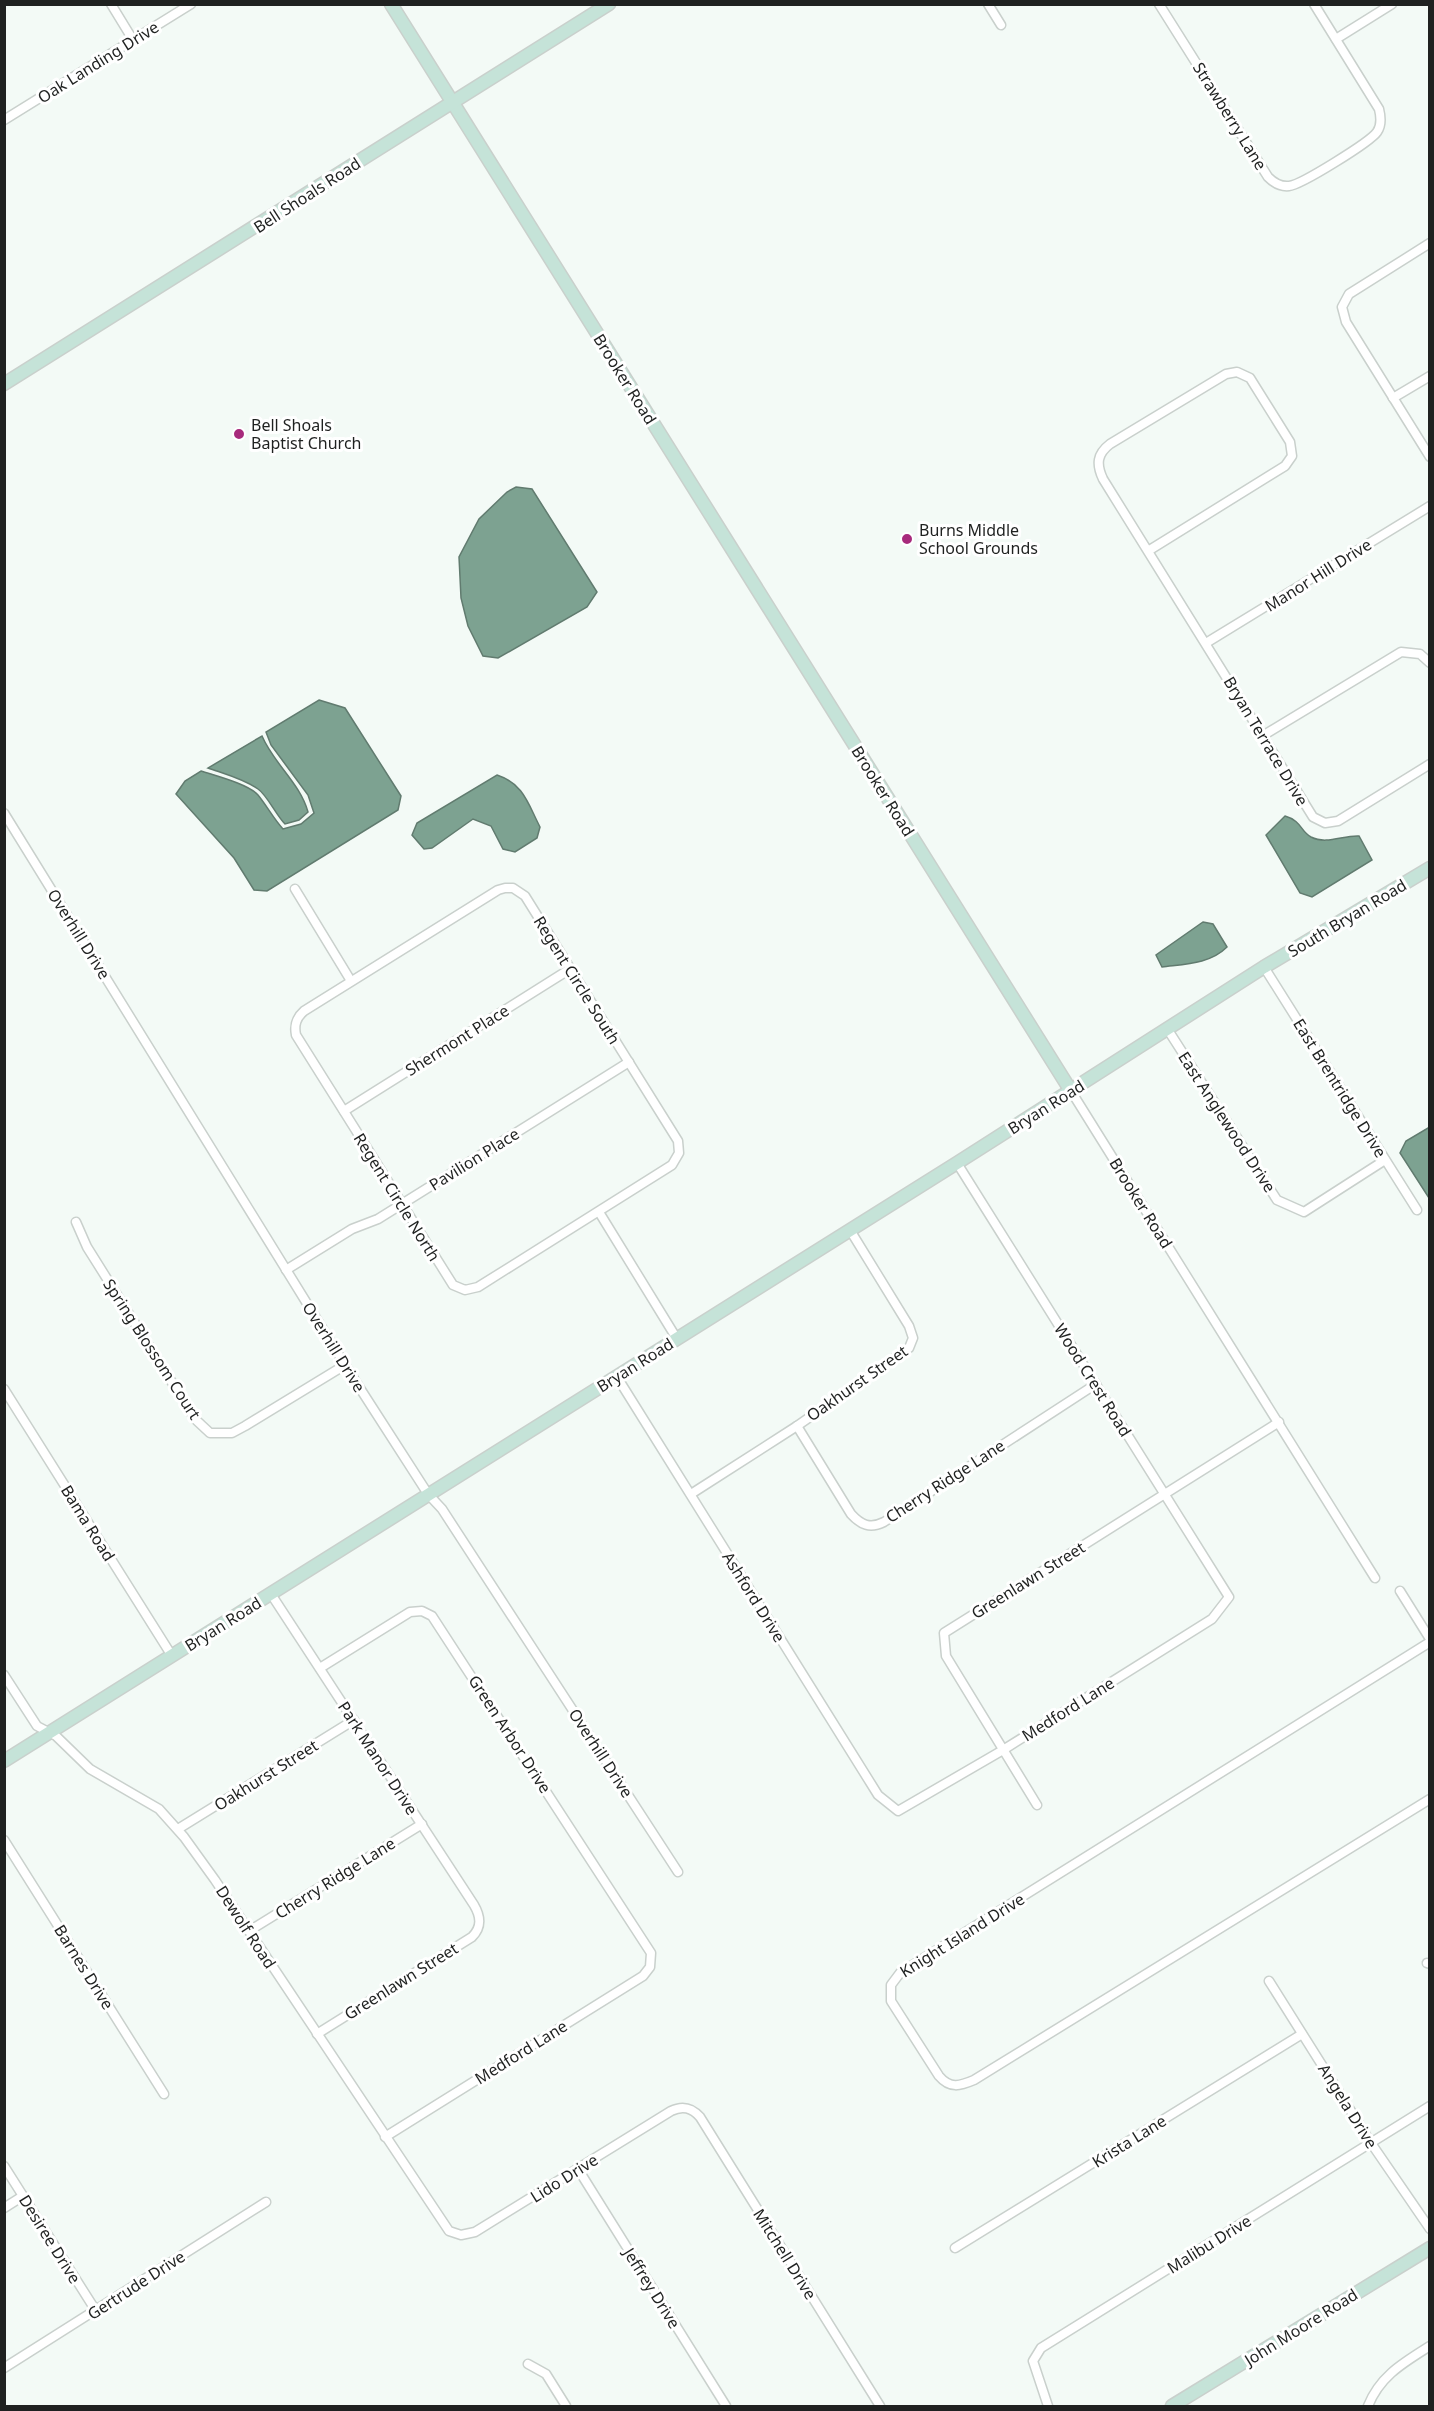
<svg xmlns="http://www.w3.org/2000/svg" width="1434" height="2411" viewBox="0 0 1434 2411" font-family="'Noto Sans',sans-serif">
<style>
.water{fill:#7da291;stroke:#617b6f;stroke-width:1.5}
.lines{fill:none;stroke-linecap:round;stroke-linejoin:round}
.street-casing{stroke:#c9d0cc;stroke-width:11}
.secondary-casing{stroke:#c9d0cc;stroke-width:15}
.street{stroke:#fff;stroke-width:8}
.secondary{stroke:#c5e3d8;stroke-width:12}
.poi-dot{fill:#a72a7c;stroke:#fff;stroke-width:2}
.labels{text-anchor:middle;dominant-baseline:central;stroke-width:6;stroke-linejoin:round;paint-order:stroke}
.street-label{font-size:16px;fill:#1f2120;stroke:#fff}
.poi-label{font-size:16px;fill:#1f2120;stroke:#fff;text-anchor:start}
</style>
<rect width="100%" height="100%" fill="#f3faf6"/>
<g class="water">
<polygon points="516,487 532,489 597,592 587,607 498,658 483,656 468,626 461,598 459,557 479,519 507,492"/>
<path d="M319,700L345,708L401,796L398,810L267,891L254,890L234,858L176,794L185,781L201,771C216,776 248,784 258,795C267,806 273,818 283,829L301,824L314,813L308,795L271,745L266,732Z"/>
<path d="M262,736C274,764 300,783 308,812L299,820L285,824C276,815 267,795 258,789C244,779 225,774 208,768Z"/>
<path d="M497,775C524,784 528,804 540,827L537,838L515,852L503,849L491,826L473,819L432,848L424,849L412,835L417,823Z"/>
<path d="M1285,816C1302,821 1300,831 1311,837C1327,845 1343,835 1359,836L1372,860L1312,897L1300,893L1266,835Z"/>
<path d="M1203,922L1213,924L1227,947C1210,964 1185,964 1162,967L1156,955Z"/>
<polygon points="1428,1128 1430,1128 1429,1198 1400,1153 1406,1141"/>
</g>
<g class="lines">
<g class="street-casing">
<g id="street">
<polyline points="111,4 133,40"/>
<polyline points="988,4 1001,25"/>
<path d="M1159,4L1268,177C1274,183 1280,187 1289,186C1301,185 1370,142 1377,132C1382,125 1381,117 1379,109L1314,4"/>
<polyline points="1336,39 1392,4"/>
<polyline points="4,120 191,4"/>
<polyline points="1430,243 1349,294 1342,307 1346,322 1430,457"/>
<polyline points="1393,398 1430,376"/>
<path d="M1148,551L1285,466L1292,456L1290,442L1250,378L1237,372L1226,374L1110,444C1097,454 1096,464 1103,479L1313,817L1325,823L1338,821L1430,764"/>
<polyline points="1206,643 1430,506"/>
<polyline points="1264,735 1401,652 1420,654 1430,663"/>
<polyline points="4,813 345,1365 428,1494 442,1509 678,1872"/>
<path d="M505,888H513L525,896L678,1141L679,1153L672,1165L478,1287L465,1290L453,1285L296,1035C294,1025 296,1018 304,1011L498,890Z"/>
<polyline points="295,889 351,981"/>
<polyline points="1264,967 1417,1210"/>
<polyline points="1168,1030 1277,1200 1304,1212 1385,1160"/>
<polyline points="1071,1091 1375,1578"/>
<polyline points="344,1111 570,969"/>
<polyline points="599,1212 677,1339"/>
<polyline points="76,1222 87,1247 195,1419 210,1433 232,1433 245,1426 345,1365"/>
<polyline points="286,1270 352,1229 378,1219 629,1062"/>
<polyline points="617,1377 878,1795 898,1811 1003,1750 1212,1619 1229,1597 957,1163"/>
<polyline points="4,1389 172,1656"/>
<path d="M797,1426L851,1514C861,1525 870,1529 884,1522L1096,1384"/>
<polyline points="691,1494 797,1426 909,1348 913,1338 909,1326 850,1230"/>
<polyline points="1400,1591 1430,1639"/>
<path d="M271,1594L474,1905C481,1917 482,1927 472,1937L317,2034"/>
<path d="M1430,1642L900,1973L891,1985V2001L939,2076C950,2089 960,2086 974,2080L1430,1799"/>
<polyline points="320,1668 410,1612 422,1611 432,1616 651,1953 650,1967 643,1976 385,2137"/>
<path d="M4,1675L37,1726L56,1736L90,1769L159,1809L184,1837L215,1880L449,2231L461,2235L475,2232L671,2111C683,2105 692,2108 700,2117L880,2406"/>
<polyline points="1037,1805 946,1656 944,1633 1279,1422"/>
<polyline points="178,1829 354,1720"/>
<polyline points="4,1840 164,2094"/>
<polyline points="249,1931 422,1824"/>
<polyline points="1427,1963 1430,1964"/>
<polyline points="1269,1981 1371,2143 1430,2229"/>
<polyline points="4,2166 96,2311"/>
<polyline points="578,2169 726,2406"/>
<polyline points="4,2208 23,2196"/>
<polyline points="955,2248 1302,2034"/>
<polyline points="528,2364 546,2374 566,2406"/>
<polyline points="4,2368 266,2202"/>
<polyline points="1048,2406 1033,2361 1041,2348 1430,2106"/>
<path d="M1368,2406C1380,2376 1403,2363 1430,2346"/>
</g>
</g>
<g class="secondary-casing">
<g id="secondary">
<polyline points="391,4 1071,1091"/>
<polyline points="4,384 609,4"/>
<polyline points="4,1761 957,1163 1264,967 1430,868"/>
<polyline points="1172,2406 1430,2248"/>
</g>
</g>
<use href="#street" class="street"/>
<use href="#secondary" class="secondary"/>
</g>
<g class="poi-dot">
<circle cx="239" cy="434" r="6"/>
<circle cx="907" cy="539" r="6"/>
</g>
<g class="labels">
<g class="street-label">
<text transform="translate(98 62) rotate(-32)">Oak Landing Drive</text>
<text transform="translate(1230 116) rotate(58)">Strawberry Lane</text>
<text transform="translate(307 195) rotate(-33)">Bell Shoals Road</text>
<text transform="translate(625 379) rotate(58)">Brooker Road</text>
<text transform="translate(1318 575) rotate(-32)">Manor Hill Drive</text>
<text transform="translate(1266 741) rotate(59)">Bryan Terrace Drive</text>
<text transform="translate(883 791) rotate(58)">Brooker Road</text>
<text transform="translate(1347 918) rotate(-31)">South Bryan Road</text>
<text transform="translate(79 934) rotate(58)">Overhill Drive</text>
<text transform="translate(577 980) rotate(58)">Regent Circle South</text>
<text transform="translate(457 1040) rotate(-32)">Shermont Place</text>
<text transform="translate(1340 1088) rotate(58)">East Brentridge Drive</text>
<text transform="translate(1046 1107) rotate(-32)">Bryan Road</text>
<text transform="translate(1227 1122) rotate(57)">East Anglewood Drive</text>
<text transform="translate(474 1159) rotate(-32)">Pavilion Place</text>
<text transform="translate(397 1197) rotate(58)">Regent Circle North</text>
<text transform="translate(1141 1203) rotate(58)">Brooker Road</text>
<text transform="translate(334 1347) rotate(58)">Overhill Drive</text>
<text transform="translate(152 1349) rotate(57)">Spring Blossom Court</text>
<text transform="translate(635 1365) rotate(-32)">Bryan Road</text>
<text transform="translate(1093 1380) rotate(58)">Wood Crest Road</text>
<text transform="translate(857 1383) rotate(-35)">Oakhurst Street</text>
<text transform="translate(945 1481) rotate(-33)">Cherry Ridge Lane</text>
<text transform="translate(88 1523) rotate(58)">Bama Road</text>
<text transform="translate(1028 1580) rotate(-32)">Greenlawn Street</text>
<text transform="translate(754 1597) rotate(58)">Ashford Drive</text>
<text transform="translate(223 1624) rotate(-32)">Bryan Road</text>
<text transform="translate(1068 1709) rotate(-32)">Medford Lane</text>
<text transform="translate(510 1734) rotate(57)">Green Arbor Drive</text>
<text transform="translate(601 1753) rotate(57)">Overhill Drive</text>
<text transform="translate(378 1758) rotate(57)">Park Manor Drive</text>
<text transform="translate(266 1775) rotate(-32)">Oakhurst Street</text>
<text transform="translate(335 1878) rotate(-32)">Cherry Ridge Lane</text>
<text transform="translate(246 1927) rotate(57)">Dewolf Road</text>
<text transform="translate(962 1935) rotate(-32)">Knight Island Drive</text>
<text transform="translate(84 1967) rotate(58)">Barnes Drive</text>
<text transform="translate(401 1981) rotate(-32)">Greenlawn Street</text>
<text transform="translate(521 2052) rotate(-32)">Medford Lane</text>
<text transform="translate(1348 2106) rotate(58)">Angela Drive</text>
<text transform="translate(1129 2141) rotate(-32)">Krista Lane</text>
<text transform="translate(564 2178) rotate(-32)">Lido Drive</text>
<text transform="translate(50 2239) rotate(58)">Desiree Drive</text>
<text transform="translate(1209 2244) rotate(-32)">Malibu Drive</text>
<text transform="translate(785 2254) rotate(58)">Mitchell Drive</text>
<text transform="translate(136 2285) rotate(-33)">Gertrude Drive</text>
<text transform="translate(652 2288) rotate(58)">Jeffrey Drive</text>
<text transform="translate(1301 2327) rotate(-32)">John Moore Road</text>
</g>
<g class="poi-label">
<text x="251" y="425">Bell Shoals<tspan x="251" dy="18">Baptist Church</tspan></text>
<text x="919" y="530">Burns Middle<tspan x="919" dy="18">School Grounds</tspan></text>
</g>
</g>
<rect width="1434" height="2411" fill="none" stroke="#1f2120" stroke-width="12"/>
</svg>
